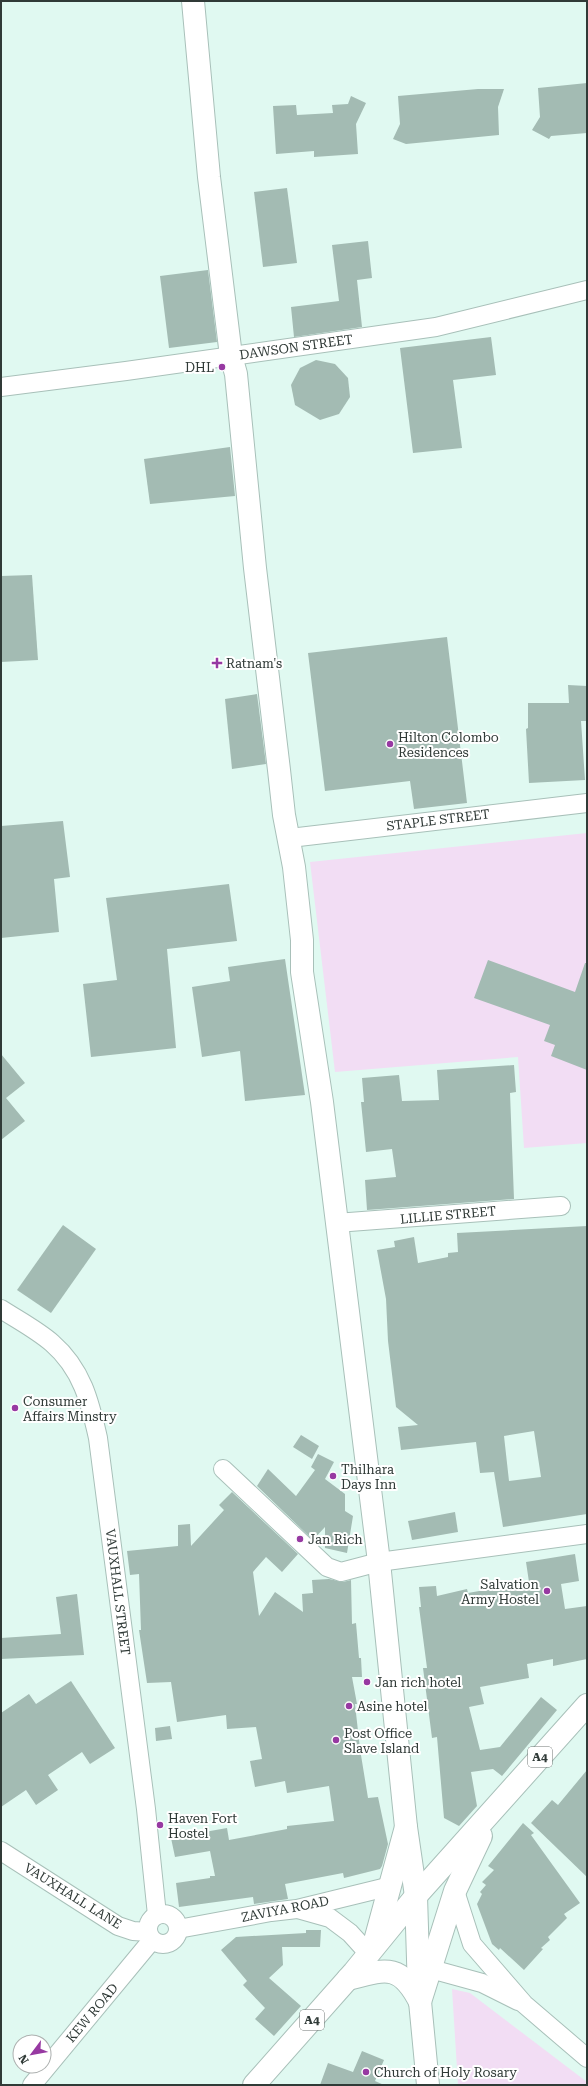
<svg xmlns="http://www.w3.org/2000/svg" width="588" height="2086" viewBox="0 0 588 2086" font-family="'Roboto Serif',serif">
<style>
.green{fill:#f2ddf4}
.building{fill:#a3bbb3;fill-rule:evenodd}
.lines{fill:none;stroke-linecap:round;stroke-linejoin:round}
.minor-casing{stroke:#a8c0b9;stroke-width:20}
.major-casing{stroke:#a8c0b9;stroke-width:24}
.highway-casing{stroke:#a8c0b9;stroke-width:24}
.minor{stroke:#fff;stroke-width:18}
.major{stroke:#fff;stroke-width:22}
.highway{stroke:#fff;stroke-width:22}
.poi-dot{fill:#9739a2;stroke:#fff;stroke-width:1.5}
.labels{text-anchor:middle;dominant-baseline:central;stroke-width:4;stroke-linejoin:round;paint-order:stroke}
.shield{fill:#fff;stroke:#6e7573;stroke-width:1}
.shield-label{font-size:12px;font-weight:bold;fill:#303a37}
.street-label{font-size:13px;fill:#303a37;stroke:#fff}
.poi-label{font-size:13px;fill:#303a37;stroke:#fff;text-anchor:start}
</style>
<rect width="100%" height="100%" fill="#e0f9f1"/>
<g class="green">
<polygon points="587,833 587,1143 524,1148 518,1057 335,1072 310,862"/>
<polygon points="452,1989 470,1993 587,2082 587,2085 458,2085"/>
</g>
<g class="building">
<polygon points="587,83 587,133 551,136 549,139 532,130 540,117 538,88"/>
<polygon points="478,89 504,89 498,107 499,135 406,144 393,139 400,124 398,96"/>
<polygon points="351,96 366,103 356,124 358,154 314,157 314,151 276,154 273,106 296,105 297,115 333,113 332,105 348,104"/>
<polygon points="287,188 297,263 263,267 254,192"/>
<polygon points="368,241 372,278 357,280 362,327 294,337 291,307 339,301 332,245"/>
<polygon points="208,270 217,342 169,348 160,276"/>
<polygon points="491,337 496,375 453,380 462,448 413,453 400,348"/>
<polygon points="316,360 335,364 348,378 350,397 339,414 320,420 295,405 291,385 300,368"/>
<polygon points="230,447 235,496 150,504 144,459"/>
<polygon points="32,575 38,660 1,662 1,576"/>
<polygon points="447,637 467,803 414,809 410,781 325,791 308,653"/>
<polygon points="568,685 587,686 587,721 581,721 585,780 529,783 526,729 528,728 528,703 569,703"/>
<polygon points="257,694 266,764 232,769 225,699"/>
<polygon points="63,821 70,877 54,879 59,932 1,938 1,826"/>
<polygon points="229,884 237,941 167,949 176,1048 91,1057 83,984 117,980 106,898"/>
<polygon points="285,959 305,1095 245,1101 240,1051 202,1057 192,987 230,981 228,967"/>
<polygon points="488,960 575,992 585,963 587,963 587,1070 551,1056 555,1045 544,1041 550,1025 474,998"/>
<polygon points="1,1054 25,1083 6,1098 25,1121 1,1140"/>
<polygon points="514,1065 516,1092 510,1093 514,1199 367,1210 365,1180 396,1177 392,1149 366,1152 361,1102 364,1102 362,1078 399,1075 402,1101 439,1100 437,1070"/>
<polygon points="63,1225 96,1249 51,1313 17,1290"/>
<path d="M587,1226V1514L503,1527L494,1472L480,1473L476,1442L401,1450L398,1427L418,1425L396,1407L388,1341L386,1299L377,1250L395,1247L394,1241L414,1237L418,1263L448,1257V1253L458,1252L457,1233ZM534,1431L541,1477L509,1481L504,1436Z"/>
<polygon points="301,1435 319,1446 312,1459 293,1447"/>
<polygon points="318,1454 334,1462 325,1479 345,1494 345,1511 353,1516 347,1553 325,1548 325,1527 313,1540 257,1486 268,1469 296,1496 315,1470 311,1467"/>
<polygon points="232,1492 298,1554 282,1572 266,1557 253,1572 259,1616 275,1592 303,1612 302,1594 313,1593 312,1580 329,1579 343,1582 351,1580 352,1624 356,1623 359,1658 361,1658 362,1677 352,1677 357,1704 355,1704 360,1749 368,1798 378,1797 388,1844 382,1866 380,1869 344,1878 343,1873 285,1884 288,1899 254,1904 253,1897 179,1907 176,1883 210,1878 210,1876 215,1876 210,1851 175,1857 171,1838 227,1828 229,1840 287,1829 287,1826 334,1821 329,1786 287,1793 285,1781 255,1787 250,1761 262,1759 256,1727 227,1729 226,1715 177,1722 171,1682 147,1683 139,1630 141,1630 139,1574 130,1575 127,1551 178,1546 178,1525 190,1524 191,1546 224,1510 219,1505"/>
<polygon points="455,1512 458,1532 412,1540 408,1521"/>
<polygon points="575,1554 579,1581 561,1584 565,1609 587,1606 587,1659 553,1666 553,1659 527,1664 529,1678 480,1687 484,1704 469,1707 480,1750 500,1747 541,1697 557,1710 502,1776 493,1769 471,1772 477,1806 459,1826 444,1818 437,1737 432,1738 423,1668 427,1668 419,1607 421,1607 419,1587 436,1586 437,1596 467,1589 468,1593 529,1582 526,1562"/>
<polygon points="77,1594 84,1655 1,1659 1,1638 61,1634 56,1597"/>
<polygon points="71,1681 115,1748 90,1764 82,1752 48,1775 58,1790 36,1805 26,1790 1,1807 1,1713 29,1694 36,1704"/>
<polygon points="170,1726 172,1739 156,1741 155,1728"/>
<polygon points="587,1770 587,1877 531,1823 552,1800 558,1805"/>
<polygon points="523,1823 534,1833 531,1835 580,1903 564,1914 567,1918 548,1937 550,1940 541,1948 543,1949 524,1970 500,1948 499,1950 492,1944 477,1904 482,1894 480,1892 486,1885 482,1882 494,1870 488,1866"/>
<polygon points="306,1930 321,1930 320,1947 282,1947 283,1965 269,1978 301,2006 274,2036 255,2019 265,2008 243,1985 247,1981 221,1950 236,1937 306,1933"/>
<polygon points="362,2051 384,2060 375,2081 384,2085 320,2085 328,2063 353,2072"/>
</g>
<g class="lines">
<g class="minor-casing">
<g id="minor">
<polyline points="1,387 126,371 436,327 587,290"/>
<polyline points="290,838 587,803"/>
<polyline points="336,1223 561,1206"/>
<path d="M1,1309C18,1320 37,1330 52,1343C82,1369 90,1402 98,1438L146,1809L157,1915"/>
<polyline points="223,1469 327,1567 341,1572 379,1562 587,1534"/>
<polyline points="1,1851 118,1926 133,1931 148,1932"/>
<polyline points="455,1891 472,1944 524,2004 587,2058"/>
<polyline points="298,1909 330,1918 350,1933 369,1954"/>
<circle cx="163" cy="1929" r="15"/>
<polyline points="178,1929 271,1912 297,1909 391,1886"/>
<polyline points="431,1969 482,1983 518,2001"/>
<polyline points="32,2085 152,1940"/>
</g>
</g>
<g class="major-casing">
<polyline id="major" points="193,1 209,177 231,356 236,374 255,568 279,770 284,815 294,867 302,940 302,972 322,1102 379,1562 406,1827 416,1896 419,1991 428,2085"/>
</g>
<g class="highway-casing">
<g id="highway">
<polyline points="375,1941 406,1827"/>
<path d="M348,1979C386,1969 400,1963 420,2002"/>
<polyline points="420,2002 455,1891 481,1836"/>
<polyline points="254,2085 354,1972 416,1896 587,1705"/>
</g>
</g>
<use href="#minor" class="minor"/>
<use href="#major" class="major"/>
<use href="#highway" class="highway"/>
</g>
<g class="poi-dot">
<circle cx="222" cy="367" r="4"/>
<path d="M215 657h4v4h4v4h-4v4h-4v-4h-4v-4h4z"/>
<circle cx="390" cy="744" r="4"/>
<circle cx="15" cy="1408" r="4"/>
<circle cx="333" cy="1476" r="4"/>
<circle cx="300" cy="1539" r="4"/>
<circle cx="547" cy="1591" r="4"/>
<circle cx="367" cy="1682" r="4"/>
<circle cx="349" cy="1706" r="4"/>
<circle cx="336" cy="1740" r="4"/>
<circle cx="160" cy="1825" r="4"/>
<circle cx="366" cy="2072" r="4"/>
</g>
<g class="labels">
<g class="shield">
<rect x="528" y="1747" width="24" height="20" rx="3"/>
<rect x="300" y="2010" width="24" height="20" rx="3"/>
</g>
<g class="shield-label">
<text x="540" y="1757">A4</text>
<text x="312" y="2020">A4</text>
</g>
<g class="street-label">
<text transform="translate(296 347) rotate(-8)">DAWSON STREET</text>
<text transform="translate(438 820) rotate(-7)">STAPLE STREET</text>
<text transform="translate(448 1215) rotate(-5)">LILLIE STREET</text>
<text transform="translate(118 1592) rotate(83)">VAUXHALL STREET</text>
<text transform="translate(73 1896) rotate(32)">VAUXHALL LANE</text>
<text transform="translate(285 1909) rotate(-11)">ZAVIYA ROAD</text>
<text transform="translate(92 2013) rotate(-50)">KEW ROAD</text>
</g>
<g class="poi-label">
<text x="214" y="367" text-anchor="end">DHL</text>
<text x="226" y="663">Ratnam's</text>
<text x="398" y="737">Hilton Colombo<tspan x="398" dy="15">Residences</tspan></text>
<text x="23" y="1401">Consumer<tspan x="23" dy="15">Affairs Minstry</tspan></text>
<text x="341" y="1469">Thilhara<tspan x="341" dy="15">Days Inn</tspan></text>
<text x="308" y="1539">Jan Rich</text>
<text x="539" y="1584" text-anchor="end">Salvation<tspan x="539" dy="15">Army Hostel</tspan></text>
<text x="375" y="1682">Jan rich hotel</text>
<text x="357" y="1706">Asine hotel</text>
<text x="344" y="1733">Post Office<tspan x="344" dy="15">Slave Island</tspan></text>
<text x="168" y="1818">Haven Fort<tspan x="168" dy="15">Hostel</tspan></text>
<text x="374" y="2072">Church of Holy Rosary</text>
</g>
</g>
<rect width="588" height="2086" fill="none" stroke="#303a37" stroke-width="4"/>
<g transform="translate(32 2054) rotate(238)"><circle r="19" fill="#ffffff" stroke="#acb0af"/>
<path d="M0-3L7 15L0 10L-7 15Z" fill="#9739a2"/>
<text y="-6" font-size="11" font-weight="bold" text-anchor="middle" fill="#303a37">N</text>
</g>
</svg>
